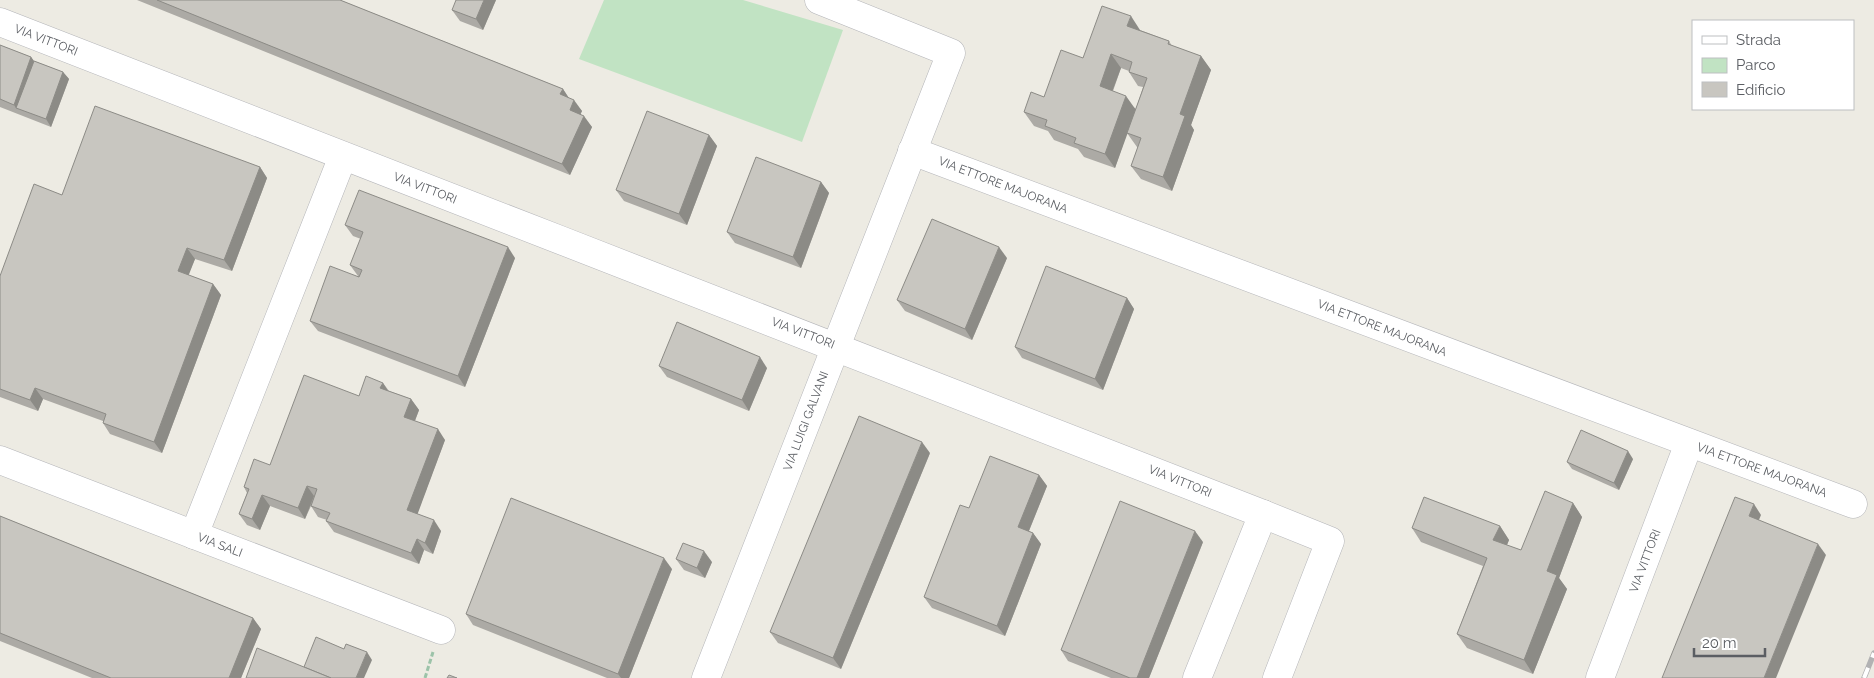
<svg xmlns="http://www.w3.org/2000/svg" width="1874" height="678" viewBox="0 0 1874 678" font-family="Raleway,sans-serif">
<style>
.green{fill:#c1e3c3}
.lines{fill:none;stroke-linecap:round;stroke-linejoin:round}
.minor-casing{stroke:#b4b5b9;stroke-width:29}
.path{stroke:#9cc3a9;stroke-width:3;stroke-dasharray:5 2.5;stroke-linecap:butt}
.minor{stroke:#fff;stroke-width:28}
.rail-casing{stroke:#b2b2b3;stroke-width:5.5}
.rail{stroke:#fff;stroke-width:4;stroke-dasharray:11;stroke-linecap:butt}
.wall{fill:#acaaa5;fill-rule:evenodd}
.shaded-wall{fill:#8c8b86}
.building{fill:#c8c6c0;stroke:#8c8b86}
.labels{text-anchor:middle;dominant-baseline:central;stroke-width:4.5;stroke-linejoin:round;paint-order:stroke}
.street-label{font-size:12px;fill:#5b5e63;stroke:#fff}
</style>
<rect width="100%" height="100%" fill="#edebe3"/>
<polygon class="green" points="604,0 743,0 843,30 802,142 579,59"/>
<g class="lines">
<g class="minor-casing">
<g id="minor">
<path d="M0,22C421,187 842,348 1263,514L1197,678"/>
<polyline points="912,151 1853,504"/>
<polyline points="0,460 441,630"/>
<polyline points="1263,514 1330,541 1277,678"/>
<polyline points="194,535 343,156"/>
<polyline points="706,678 951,53 819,0"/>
<polyline points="1600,678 1689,443"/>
</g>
</g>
<polyline class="path" points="425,678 433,652"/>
<use href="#minor" class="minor"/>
<g class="rail-casing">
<polyline id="rail" points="1864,678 1874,653"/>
</g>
<use href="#rail" class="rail"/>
</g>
<g class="wall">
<polygon points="137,0 340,0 563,89 569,98 582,111 580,114 592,127 570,175"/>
<polygon points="496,0 483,30 460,21 452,10"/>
<path d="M1140,30L1169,41L1172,46L1201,56L1211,70L1191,125L1194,130L1172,191L1141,179L1131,166L1138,147H1137L1127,133L1115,168L1084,157L1078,149L1054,140L1048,131L1034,126L1024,112L1044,97L1083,58ZM1121,68L1129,71V72L1138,86L1143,87L1136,109L1113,91Z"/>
<polygon points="0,45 31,57 34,61 63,72 69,79 51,127 0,107"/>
<polygon points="709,135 717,146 687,225 624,201 616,190"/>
<polygon points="260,167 267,178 232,271 195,259 188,275 213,284 221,295 162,453 110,434 103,423 103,421 43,399 38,411 0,397 0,276 62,195"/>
<polygon points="821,182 829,193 801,268 735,243 727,232"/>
<polygon points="345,225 515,258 465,387 318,331 310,321 358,276 350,265 361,239 353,236"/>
<polygon points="1007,258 972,340 905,311 897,300"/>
<polygon points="1127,298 1134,309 1103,390 1022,358 1015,347"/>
<polygon points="659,366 767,368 749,411 667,377"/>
<polygon points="383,383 389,391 411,399 419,410 415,421 445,440 417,514 441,531 433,554 424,550 419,564 334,532 326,521 327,520 318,517 311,506 305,519 270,506 260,530 247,525 239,514 247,493 244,487 270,465 359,396"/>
<polygon points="930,453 841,669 778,643 770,632"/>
<polygon points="1633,459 1619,490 1572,469 1567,462"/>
<polygon points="1039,475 1047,486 1029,531 1033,533 1041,544 1005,636 932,608 924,597 969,508"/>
<polygon points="1573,503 1582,517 1559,578 1567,589 1533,674 1467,648 1457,634 1483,566 1421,542 1412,528 1500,526 1509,540 1507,545 1521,550"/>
<polygon points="0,516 253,618 261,629 241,678 92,678 0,641"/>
<polygon points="1203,542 1149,678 1111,678 1068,661 1061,650"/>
<polygon points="676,559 712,562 705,578 684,570"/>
<polygon points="672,569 629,678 607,678 473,625 466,614"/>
</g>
<g class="shaded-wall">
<polygon points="484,0 496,0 483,30 476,19"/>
<polygon points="1131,16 1140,30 1137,40 1127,26"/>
<polygon points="1111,54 1121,68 1109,100 1100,86"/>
<polygon points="1201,56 1211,70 1191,125 1194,130 1172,191 1163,177 1180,114"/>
<polygon points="31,57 39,68 16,108 14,105"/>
<polygon points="63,72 69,79 51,127 46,119"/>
<polygon points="563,89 570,100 560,94"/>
<polygon points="1126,96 1136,110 1115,168 1105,154"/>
<polygon points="574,100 582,111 578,120 570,110"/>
<polygon points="584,116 592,127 570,175 562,164"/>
<polygon points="709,135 717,146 687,225 679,214"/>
<polygon points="260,167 267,178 232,271 224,260"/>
<polygon points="821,182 829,193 801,268 793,257"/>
<polygon points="508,247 515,258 465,387 458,376"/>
<polygon points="999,247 1007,258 972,340 965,329"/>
<polygon points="187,248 195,259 186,282 178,271"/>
<polygon points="213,284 221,295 162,453 154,442"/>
<polygon points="1127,298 1134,309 1103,390 1095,379"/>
<polygon points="760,357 767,368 749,411 742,400"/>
<polygon points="383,383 390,394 380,388"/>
<polygon points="35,388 43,399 38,411 30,400"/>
<polygon points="411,399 419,410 412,428 404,417"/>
<polygon points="438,429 445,440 415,521 407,510"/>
<polygon points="922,442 930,453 841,669 833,658"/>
<polygon points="1628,451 1633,459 1619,490 1614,483"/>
<polygon points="1039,475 1047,486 1026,538 1018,527"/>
<polygon points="307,486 314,496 305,519 298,508"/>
<polygon points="262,495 270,506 260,530 252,519"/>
<polygon points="1573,503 1582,517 1559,578 1567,589 1533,674 1524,660 1547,571"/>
<polygon points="1754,504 1761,515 1756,527 1749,516"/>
<polygon points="434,520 441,531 433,554 425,543"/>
<polygon points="1500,526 1509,540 1503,554 1493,540"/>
<polygon points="1195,531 1203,542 1149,678 1137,678"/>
<polygon points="1033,533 1041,544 1005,636 997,626"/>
<polygon points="417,539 424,550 419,564 411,553"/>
<polygon points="1818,544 1826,555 1776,678 1764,678"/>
<polygon points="704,551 712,562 705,578 697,568"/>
<polygon points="664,558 672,569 629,678 621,678 618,674"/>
<polygon points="253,618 261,629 241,678 229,678"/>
<polygon points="367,652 372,660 364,678 356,678"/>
</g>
<g class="building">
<polygon points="157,0 340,0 563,89 560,94 574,100 570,110 584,116 562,164"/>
<polygon points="456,0 484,0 476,19 452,10"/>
<polygon points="1102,6 1131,16 1127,26 1169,41 1168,44 1201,56 1180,114 1185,116 1163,177 1131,166 1141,138 1127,133 1147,78 1129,72 1132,62 1111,54 1100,86 1126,96 1105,154 1074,143 1076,138 1045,126 1047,120 1024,112 1031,92 1044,97 1061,50 1083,58"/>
<polygon points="0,45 31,57 14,105 0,99"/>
<polygon points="34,61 63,72 46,119 16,108"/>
<polygon points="95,106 260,167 224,260 187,248 178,271 213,284 154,442 103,423 106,414 35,388 30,400 0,389 0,276 34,184 62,195"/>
<polygon points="647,111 709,135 679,214 616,190"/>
<polygon points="756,157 821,182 793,257 727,232"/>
<polygon points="359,190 508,247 458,376 310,321 330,266 359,277 362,270 350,265 363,232 345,225"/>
<polygon points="932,219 999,247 965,329 897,300"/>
<polygon points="1046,266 1127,298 1095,379 1015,347"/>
<polygon points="677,322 760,357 742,400 659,366"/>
<polygon points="304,375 359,396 366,376 383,383 380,388 411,399 404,417 438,429 407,510 434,520 425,543 417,539 411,553 326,521 330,513 311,506 317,489 307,486 298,508 262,495 252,519 239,514 249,489 244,487 254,459 270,465"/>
<polygon points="859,416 922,442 833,658 770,632"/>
<polygon points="1581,430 1628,451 1614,483 1567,462"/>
<polygon points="990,456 1039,475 1018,527 1033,533 997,626 924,597 960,505 969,508"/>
<polygon points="1545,491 1573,503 1547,571 1557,575 1524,660 1457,634 1487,558 1412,528 1424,497 1500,526 1493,540 1521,550"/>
<polygon points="1735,497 1754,504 1749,516 1818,544 1764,678 1662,678"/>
<polygon points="511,498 664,558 618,674 466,614"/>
<polygon points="1120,501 1195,531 1137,678 1130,678 1061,650"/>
<polygon points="0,516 253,618 229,678 111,678 0,633"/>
<polygon points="683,543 704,551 697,568 676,559"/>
<polygon points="316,637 344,649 346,644 367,652 356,678 331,678 304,667"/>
<polygon points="257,648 331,678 246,678"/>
<polygon points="449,675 457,678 447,678"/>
</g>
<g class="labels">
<g class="street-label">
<text transform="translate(46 40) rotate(21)">VIA VITTORI</text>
<text transform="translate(1003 185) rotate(21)">VIA ETTORE MAJORANA</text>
<text transform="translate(425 188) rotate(21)">VIA VITTORI</text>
<text transform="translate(1382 328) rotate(21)">VIA ETTORE MAJORANA</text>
<text transform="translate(803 333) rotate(21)">VIA VITTORI</text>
<text transform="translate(806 421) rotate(-69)">VIA LUIGI GALVANI</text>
<text transform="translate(1762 470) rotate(20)">VIA ETTORE MAJORANA</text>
<text transform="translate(1180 481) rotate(22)">VIA VITTORI</text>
<text transform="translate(220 545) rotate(21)">VIA SALI</text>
<text transform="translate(1645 561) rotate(-69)">VIA VITTORI</text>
</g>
</g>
<rect x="1692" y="20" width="162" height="90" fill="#ffffff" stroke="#bdbfc1"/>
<rect x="1702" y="36" width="25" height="8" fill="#ffffff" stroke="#bdbfc1"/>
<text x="1736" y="45" font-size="15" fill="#5b5e63">Strada</text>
<rect x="1702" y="58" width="25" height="15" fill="#c1e3c3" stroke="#bdbfc1"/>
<text x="1736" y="70" font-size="15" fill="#5b5e63">Parco</text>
<rect x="1702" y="82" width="25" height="15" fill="#c8c6c0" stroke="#bdbfc1"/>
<text x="1736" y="95" font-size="15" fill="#5b5e63">Edificio</text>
<path d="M1694 648v8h71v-8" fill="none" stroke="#5b5e63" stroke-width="2.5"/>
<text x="1702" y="648" font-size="15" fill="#5b5e63" stroke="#ffffff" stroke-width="4" paint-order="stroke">20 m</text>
</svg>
